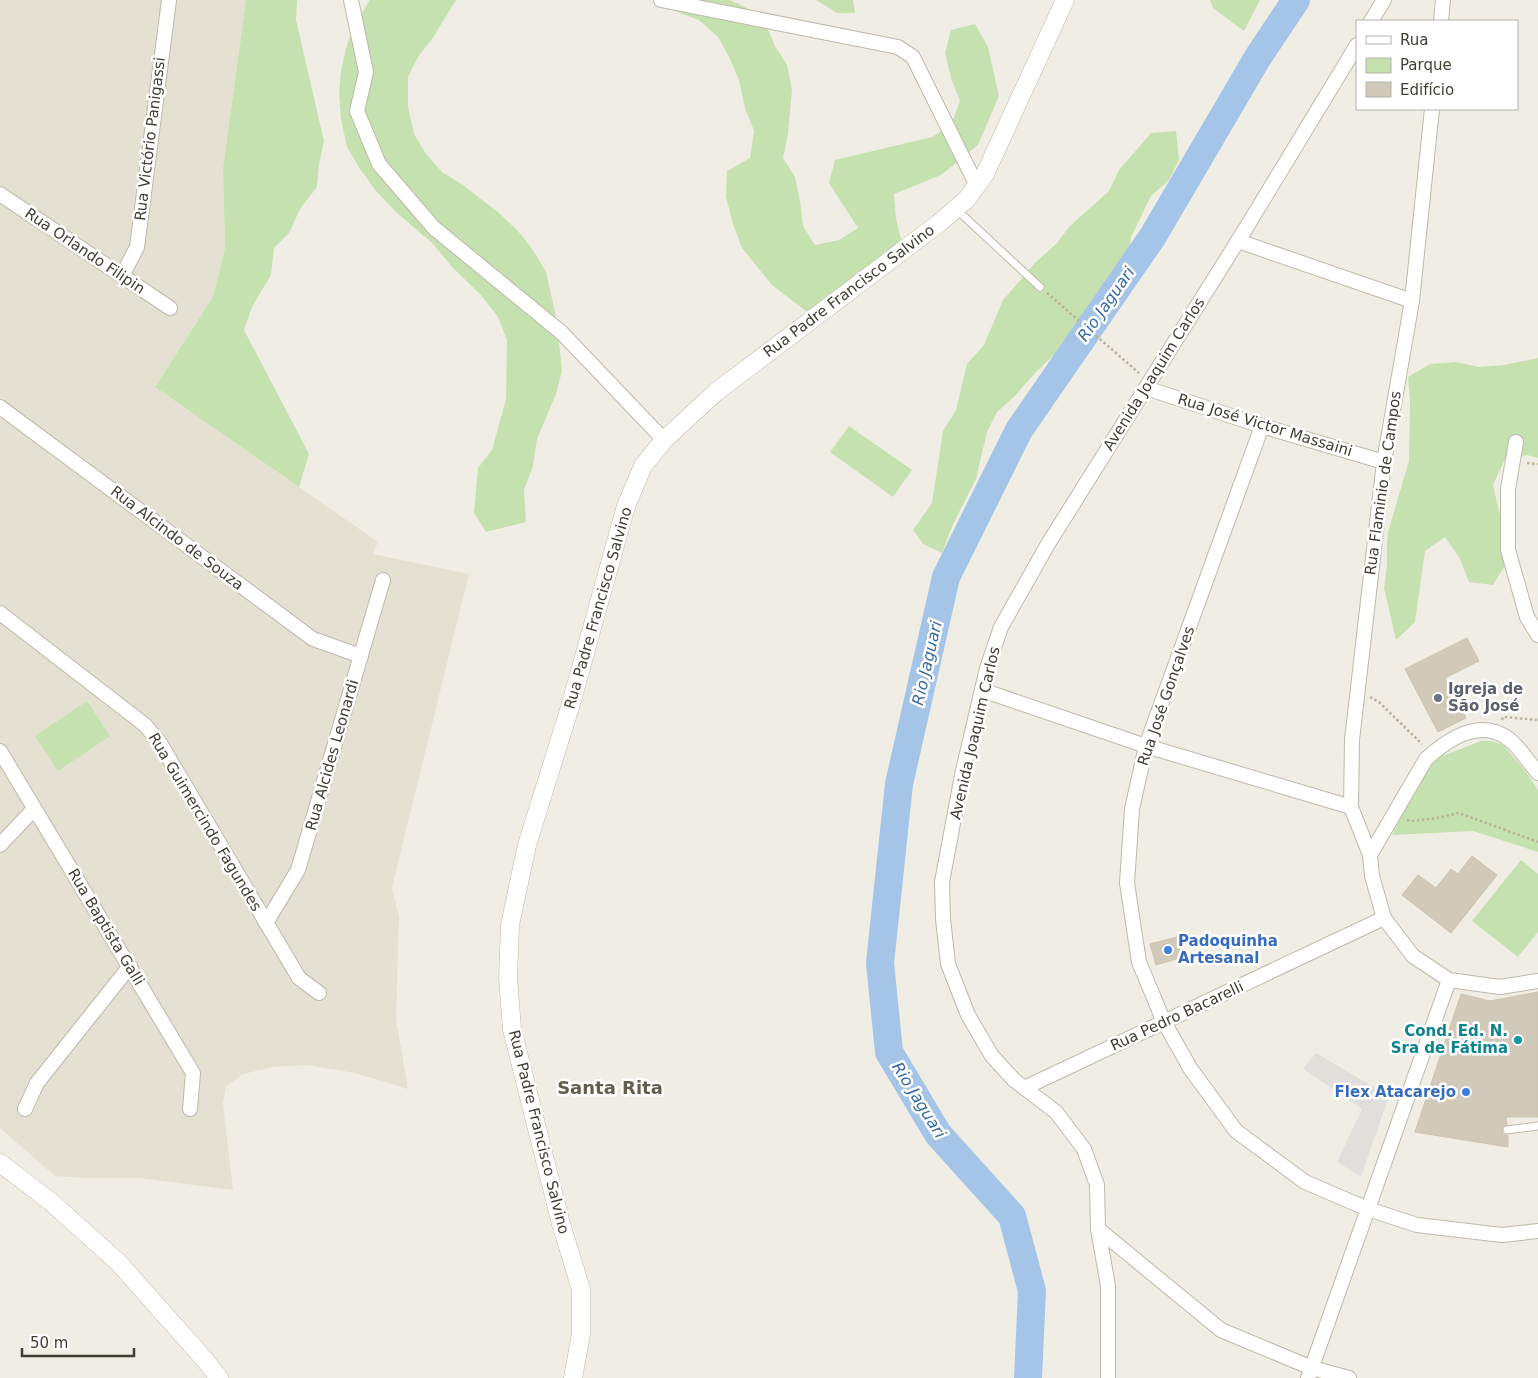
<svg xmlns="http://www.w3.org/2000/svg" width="1538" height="1378" viewBox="0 0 1538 1378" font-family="'DejaVu Sans',sans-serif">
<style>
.residential{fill:#e4e0d2}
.green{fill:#c6e1b0}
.parking{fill:#e1dfdc}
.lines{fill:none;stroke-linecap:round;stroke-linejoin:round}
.river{stroke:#a4c5e8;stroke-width:28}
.building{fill:#d1caba;stroke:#cbc3ae}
.service-casing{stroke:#bdb9aa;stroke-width:9}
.minor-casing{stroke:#bdb9aa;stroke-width:16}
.tertiary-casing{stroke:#bdb9aa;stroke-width:19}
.path{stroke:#bbb39a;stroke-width:2.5;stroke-dasharray:2.5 2.5;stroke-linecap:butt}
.service{stroke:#fff;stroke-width:7}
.minor{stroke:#fff;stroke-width:14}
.tertiary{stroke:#fff;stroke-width:18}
.worship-dot{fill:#6b7280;stroke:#fff;stroke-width:2}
.shop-dot{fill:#3f7fe0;stroke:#fff;stroke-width:2}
.culture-dot{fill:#0f9aa8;stroke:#fff;stroke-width:2}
.labels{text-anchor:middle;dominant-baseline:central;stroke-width:5;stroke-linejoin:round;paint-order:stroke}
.street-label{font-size:15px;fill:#413e34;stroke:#fff}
.worship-label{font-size:15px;font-weight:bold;fill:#5b616d;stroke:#fff;text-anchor:start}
.shop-label{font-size:15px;font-weight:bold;fill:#366cbe;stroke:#fff;text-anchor:start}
.culture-label{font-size:15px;font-weight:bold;fill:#0d838f;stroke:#fff;text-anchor:end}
.water-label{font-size:16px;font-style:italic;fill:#386ba3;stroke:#fff}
.quarter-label{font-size:18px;font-weight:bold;fill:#635d4d;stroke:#fff}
</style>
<rect width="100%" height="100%" fill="#f0eee4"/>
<polygon class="residential" points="0,0 246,0 223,168 225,248 213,297 155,387 378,542 373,554 469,574 392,887 399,917 396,1019 408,1089 355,1073 308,1065 273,1067 243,1074 226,1087 223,1103 233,1190 139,1178 85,1178 55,1176 0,1128"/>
<g class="green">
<polygon points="246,0 297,0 296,20 324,141 319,164 317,187 300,209 289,233 274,248 271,275 252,307 244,330 309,454 299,487 155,387 213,297 225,248 223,168"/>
<polygon points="370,0 456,0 432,39 418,57 408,77 408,107 414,134 426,154 442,172 463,185 499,213 518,231 533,250 546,272 557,321 562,371 556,394 537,439 533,466 524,490 526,522 486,532 474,513 478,468 492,450 506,399 507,340 498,317 481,295 453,268 433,244 396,212 376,191 360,169 347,147 341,119 339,94 341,71 346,48 355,24"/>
<polygon points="665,0 730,0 747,8 765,22 775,46 787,65 792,90 788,134 783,158 795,177 800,201 803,226 815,245 839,240 858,228 829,183 835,160 932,137 951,125 960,101 951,78 945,53 951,30 975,24 988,47 999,96 978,145 941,175 894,194 896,219 902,243 815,318 772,285 742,248 733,224 726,197 727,171 750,158 754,131 745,108 739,80 729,57 718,37 699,20 675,11"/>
<polygon points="816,0 853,0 855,13 837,13"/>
<polygon points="1210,0 1260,0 1244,31 1213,8"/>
<polygon points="1176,131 1179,160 1169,180 1151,196 1131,237 1129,259 1101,295 1083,314 1070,336 1056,353 1035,373 1015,396 997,412 987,432 976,479 953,524 942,553 923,544 913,530 932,503 943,431 956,410 967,364 984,345 1003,300 1035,263 1056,244 1070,226 1109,191 1119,170 1151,133"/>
<polygon points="1538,358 1538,458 1527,455 1504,461 1493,485 1504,532 1506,564 1493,585 1469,582 1459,557 1445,537 1425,551 1415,622 1396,640 1384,588 1387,565 1387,542 1388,532 1409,461 1410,402 1408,377 1430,364 1456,362 1479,367 1504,365"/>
<polygon points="849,426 912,470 893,497 830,452"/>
<polygon points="87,701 110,736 58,771 35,736"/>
<polygon points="1481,741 1492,741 1503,745 1523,768 1538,790 1538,852 1473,831 1392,835 1407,804 1432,760"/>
<polygon points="1521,860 1538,874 1538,932 1518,957 1472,921"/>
</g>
<polygon class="parking" points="1316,1053 1389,1096 1361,1177 1337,1162 1362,1109 1303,1069"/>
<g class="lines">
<polyline class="river" points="1028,1378 1032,1291 1012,1216 938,1134 889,1052 880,963 899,784 946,577 1019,430 1153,236 1258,57 1296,0"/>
</g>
<g class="building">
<polygon points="1467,638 1479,661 1445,678 1466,718 1438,732 1405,669"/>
<polygon points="1472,856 1497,875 1451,933 1402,895 1418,875 1436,888 1451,869 1458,874"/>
<polygon points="1181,936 1186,956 1156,965 1150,944"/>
<polygon points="1538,992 1538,1117 1506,1117 1507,1125 1503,1126 1502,1130 1503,1134 1508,1135 1508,1147 1415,1132 1461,994 1490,1001"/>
</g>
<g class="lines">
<g class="service-casing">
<g id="service">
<polyline points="956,209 1040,287"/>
<polyline points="1507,1130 1538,1126"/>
</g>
</g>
<g class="minor-casing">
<g id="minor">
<polyline points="351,0 366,72 357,111 379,164 434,228 562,333 664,440"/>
<polyline points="661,0 898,47 913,57 977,186"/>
<polyline points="1371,21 1384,0"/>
<polyline points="1441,21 1443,0"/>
<polyline points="1432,109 1412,301 1384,462 1352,740 1351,807 1370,855 1372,876 1384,918 1413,956 1449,980 1500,987 1538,981"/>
<polyline points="0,194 170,308"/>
<polyline points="1238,241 1412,301"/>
<polyline points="122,276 137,247 169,0"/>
<polyline points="1146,388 1262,426 1384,462"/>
<polyline points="0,407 313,639 361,656"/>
<polyline points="1262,426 1146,746 1132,809 1127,883 1139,962 1164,1022 1190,1068 1236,1131 1305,1182 1368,1209 1417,1225 1502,1235 1538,1231"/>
<polyline points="1516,442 1508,489 1508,550 1527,617 1538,635"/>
<polyline points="0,613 145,725 160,743 299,978 319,993"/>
<polyline points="982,690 1146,746 1351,807"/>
<polyline points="0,751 193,1073 190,1109"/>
<polyline points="0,845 34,809"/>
<path d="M1370,855L1426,759C1449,738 1481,717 1510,740C1520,748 1529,763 1538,773"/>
<polyline points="266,923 298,870 383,580"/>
<polyline points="1024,1088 1384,918"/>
<polyline points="25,1109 37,1083 130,966"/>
<polyline points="1098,1229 1221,1330 1312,1368 1349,1378"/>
<polyline points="1108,1378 1108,1286 1098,1229 1097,1185 1084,1149 1056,1112 1014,1080 992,1056 968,1015 948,964 943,919 942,882 962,775 987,668 1001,627 1048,544 1246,228 1357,45"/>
<polyline points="1308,1378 1449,980"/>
</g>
</g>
<g class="tertiary-casing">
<g id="tertiary">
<polyline points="0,1163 51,1202 118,1262 205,1360 219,1378"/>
<polyline points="573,1378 581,1334 581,1289 561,1224 512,1029 508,977 510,925 527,845 570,707 626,506 643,466 664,440 716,392 938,224 967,199 985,174 1065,0"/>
</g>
</g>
<g class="path">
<polyline points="1047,293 1139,373"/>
<polyline points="1527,463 1538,464"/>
<polyline points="1370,697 1379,702 1422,744"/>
<polyline points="1502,720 1503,717 1538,720"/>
<polyline points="1407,820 1413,821 1437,818 1459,813 1538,842"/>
</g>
<use href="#service" class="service"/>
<use href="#minor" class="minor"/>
<use href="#tertiary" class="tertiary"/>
</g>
<circle class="worship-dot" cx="1438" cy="698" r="5"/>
<g class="shop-dot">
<circle cx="1168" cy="950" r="5"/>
<circle cx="1466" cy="1092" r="5"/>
</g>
<circle class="culture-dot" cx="1518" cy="1040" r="5"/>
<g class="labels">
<g class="street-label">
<text transform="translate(150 139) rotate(-83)">Rua Victório Panigassi</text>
<text transform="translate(85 251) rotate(34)">Rua Orlando Filipin</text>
<text transform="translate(849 291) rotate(-37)">Rua Padre Francisco Salvino</text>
<text transform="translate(1154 374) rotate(-58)">Avenida Joaquim Carlos</text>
<text transform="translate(1265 425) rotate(17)">Rua José Victor Massaini</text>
<text transform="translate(1383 483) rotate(-82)">Rua Flaminio de Campos</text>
<text transform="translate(177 538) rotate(37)">Rua Alcindo de Souza</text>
<text transform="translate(598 608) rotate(-74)">Rua Padre Francisco Salvino</text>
<text transform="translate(1166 696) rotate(-71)">Rua José Gonçalves</text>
<text transform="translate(975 733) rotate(-77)">Avenida Joaquim Carlos</text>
<text transform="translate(332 755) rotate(-74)">Rua Alcides Leonardi</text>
<text transform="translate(205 822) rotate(59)">Rua Guimercindo Fagundes</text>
<text transform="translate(106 927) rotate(59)">Rua Baptista Galli</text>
<text transform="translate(1177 1016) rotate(-25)">Rua Pedro Bacarelli</text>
<text transform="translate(539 1132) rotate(76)">Rua Padre Francisco Salvino</text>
</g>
<g class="worship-label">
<text x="1448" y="689">Igreja de<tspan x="1448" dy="17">São José</tspan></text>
</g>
<g class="shop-label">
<text x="1178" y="941">Padoquinha<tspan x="1178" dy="17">Artesanal</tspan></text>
<text x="1456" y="1092" text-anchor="end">Flex Atacarejo</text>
</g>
<g class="culture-label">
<text x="1508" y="1031">Cond. Ed. N.<tspan x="1508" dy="17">Sra de Fátima</tspan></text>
</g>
<g class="water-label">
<text transform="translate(1106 304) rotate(-55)">Rio Jaguari</text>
<text transform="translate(927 663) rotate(-77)">Rio Jaguari</text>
<text transform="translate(919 1100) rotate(58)">Rio Jaguari</text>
</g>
<g class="quarter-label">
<text x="610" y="1087">Santa Rita</text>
</g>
</g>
<rect x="1356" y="20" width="162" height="90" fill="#ffffff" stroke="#b3b2ae"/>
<rect x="1366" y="36" width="25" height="8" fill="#ffffff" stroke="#b3b2ae"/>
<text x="1400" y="45" font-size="15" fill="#413e34">Rua</text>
<rect x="1366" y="58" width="25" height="15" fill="#c6e1b0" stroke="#b3b2ae"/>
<text x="1400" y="70" font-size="15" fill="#413e34">Parque</text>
<rect x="1366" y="82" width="25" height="15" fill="#d1caba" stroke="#b3b2ae"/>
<text x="1400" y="95" font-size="15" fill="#413e34">Edifício</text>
<path d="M22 1348v8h112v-8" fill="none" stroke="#413e34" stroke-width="2.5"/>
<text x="30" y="1348" font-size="15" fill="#413e34" stroke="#ffffff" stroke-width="4" paint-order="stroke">50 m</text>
</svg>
